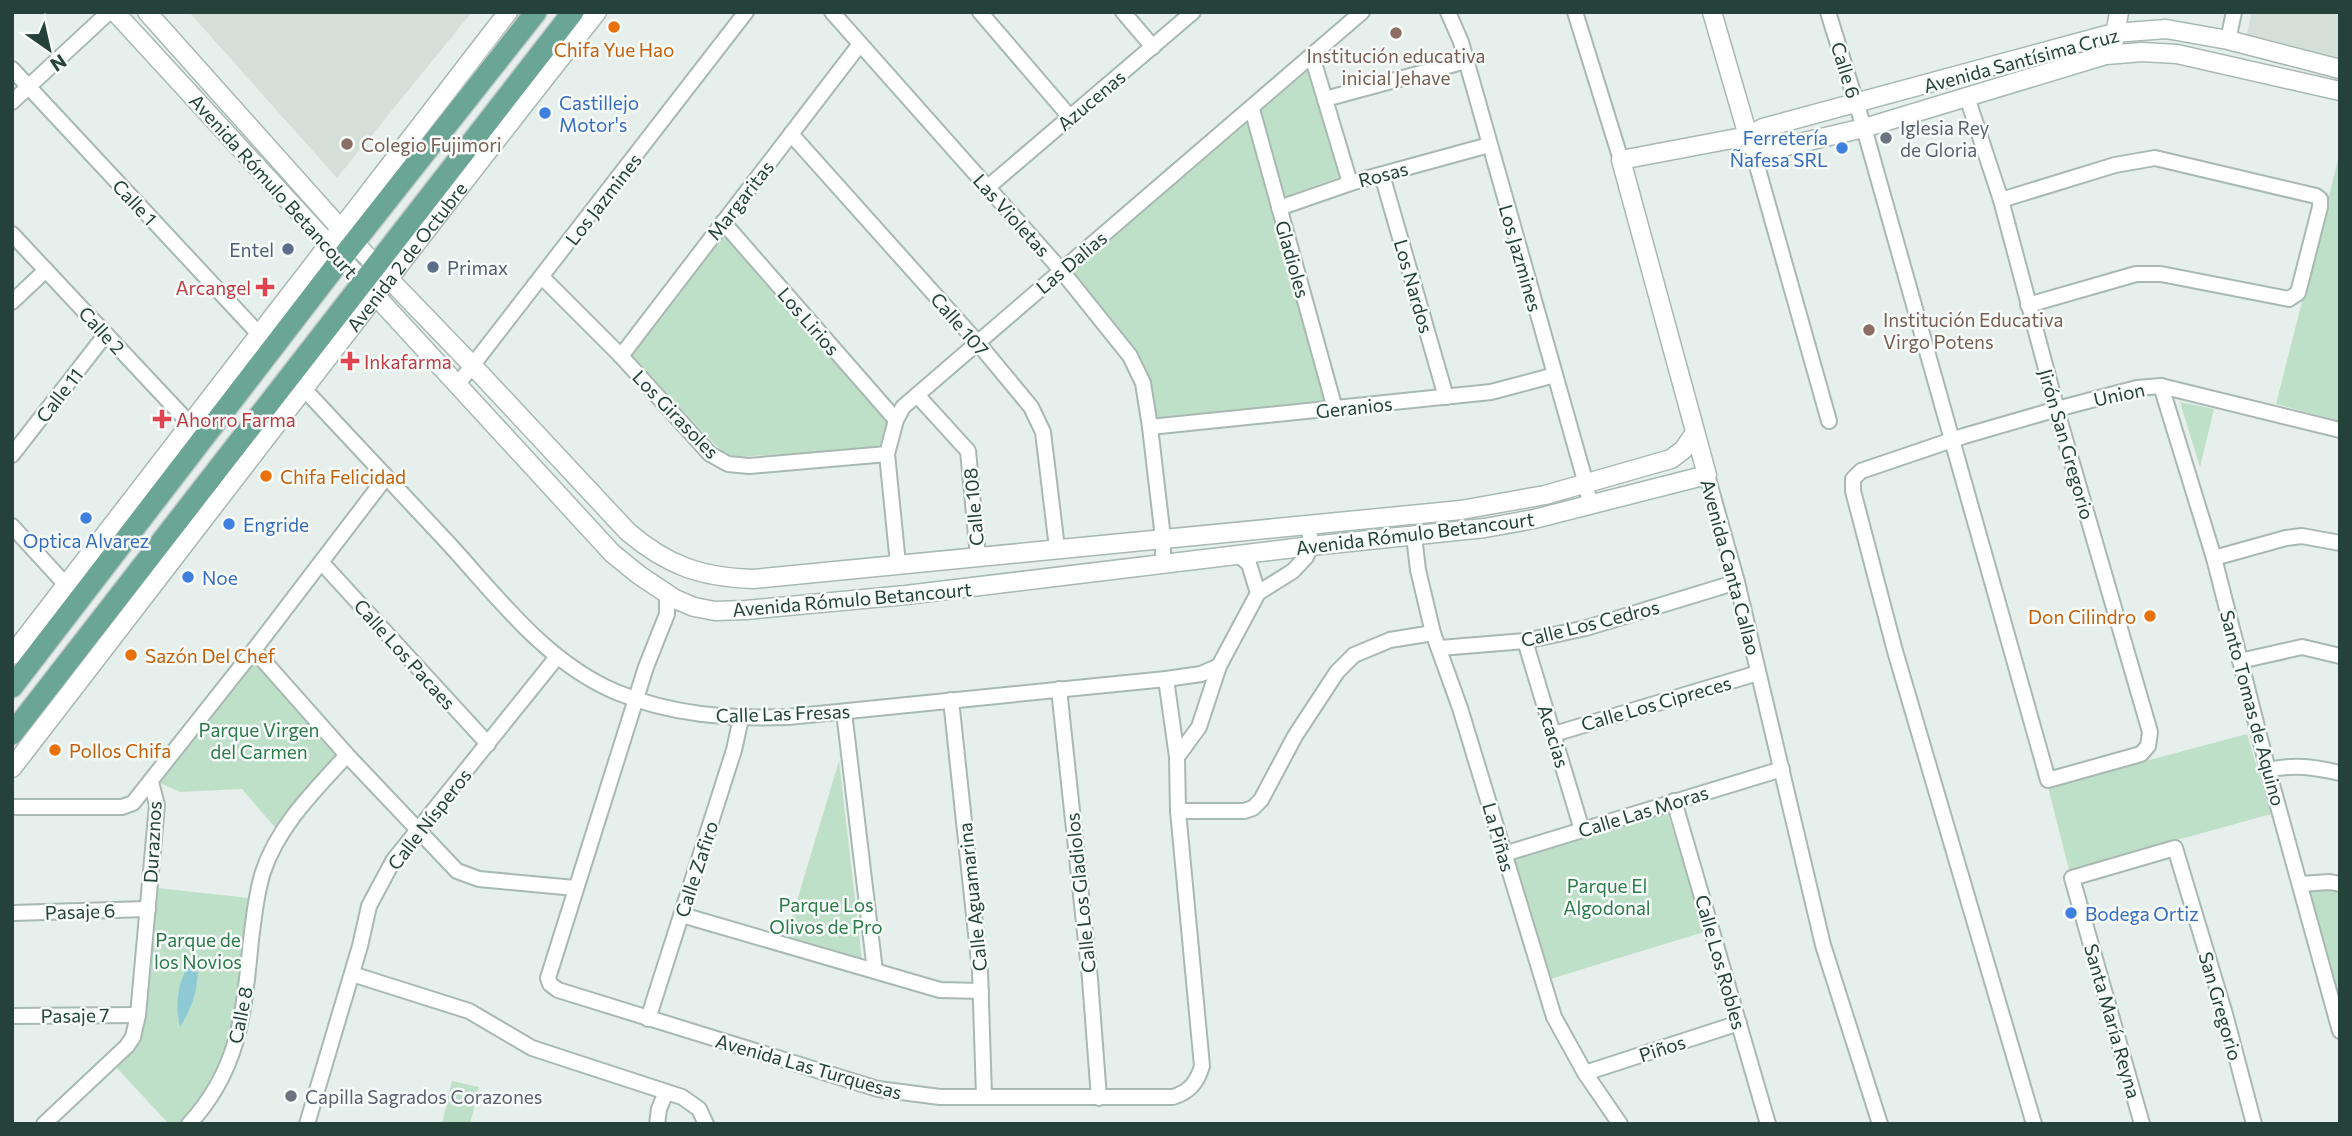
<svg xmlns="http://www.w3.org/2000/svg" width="2352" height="1136" viewBox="0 0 2352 1136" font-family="Commissioner,sans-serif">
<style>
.built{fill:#d4dfda}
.green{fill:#bfe0c8}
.water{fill:#8ec9d4}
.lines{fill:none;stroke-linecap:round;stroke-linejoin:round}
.minor-casing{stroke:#a8b8b2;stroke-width:18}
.tertiary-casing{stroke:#a8b8b2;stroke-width:21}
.primary-casing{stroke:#c2cac8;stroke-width:24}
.minor{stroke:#fff;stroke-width:14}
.tertiary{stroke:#fff;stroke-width:18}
.primary{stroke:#6aa596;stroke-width:21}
.food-dot{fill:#e8710a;stroke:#f7fbf9;stroke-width:2.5}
.education-dot{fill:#8d6e63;stroke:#f7fbf9;stroke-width:2.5}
.shop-dot{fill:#3f7fe0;stroke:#f7fbf9;stroke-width:2.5}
.worship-dot{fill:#6b7280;stroke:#f7fbf9;stroke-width:2.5}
.service-dot{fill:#5c6f8a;stroke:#f7fbf9;stroke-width:2.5}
.health-dot{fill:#e0444e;stroke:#f7fbf9;stroke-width:2.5}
.labels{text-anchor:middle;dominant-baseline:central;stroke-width:5;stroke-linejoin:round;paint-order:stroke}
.food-label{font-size:19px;fill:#c56008;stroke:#f7fbf9;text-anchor:start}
.education-label{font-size:19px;fill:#785e54;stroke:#f7fbf9;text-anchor:start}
.street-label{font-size:19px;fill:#24423a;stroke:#f7fbf9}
.shop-label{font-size:19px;fill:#366cbe;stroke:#f7fbf9;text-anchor:start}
.worship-label{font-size:19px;fill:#5b616d;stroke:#f7fbf9;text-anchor:start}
.service-label{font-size:19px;fill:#4e5e75;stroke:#f7fbf9;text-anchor:end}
.health-label{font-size:19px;fill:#be3a42;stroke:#f7fbf9;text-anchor:start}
.park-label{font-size:19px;fill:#2d7a4b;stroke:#f7fbf9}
</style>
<rect width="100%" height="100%" fill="#e6efeb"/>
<g class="built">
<polygon points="189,12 472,12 337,178"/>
<polygon points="2252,12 2340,12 2340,58 2246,36"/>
</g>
<g class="green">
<polygon points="1310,66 1342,176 1284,197 1260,111"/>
<polygon points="1248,121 1327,403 1156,420 1149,378 1135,351 1069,275"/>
<polygon points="2340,152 2340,421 2276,404"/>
<polygon points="725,234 887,420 882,448 737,457 723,453 631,356"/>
<polygon points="2180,402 2214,409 2200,467"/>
<polygon points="255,658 341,754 278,831 242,789 180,792 160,783"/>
<polygon points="2247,734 2271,814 2069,870 2048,787"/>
<polygon points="839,761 862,960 786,937"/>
<polygon points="1667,811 1704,932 1547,980 1511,859"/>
<path d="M157,888L249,898C243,964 242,1033 206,1091C199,1103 188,1113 178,1124H169L115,1066L136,1044L144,1026Z"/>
<polygon points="2306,888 2340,890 2340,1014"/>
<polygon points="452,1081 479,1087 470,1124 442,1124"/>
</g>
<path class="water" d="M197,954C200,983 195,1003 180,1027C174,1000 178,976 197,954Z"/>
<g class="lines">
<g class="minor-casing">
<g id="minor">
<polyline points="832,12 1061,270 1130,356 1143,383 1150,427 1163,538 1163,565"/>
<polyline points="980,12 1070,117"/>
<polyline points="1123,12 1153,47"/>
<polyline points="1448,12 1461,42 1586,484 1590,505"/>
<polyline points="1575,12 1621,160"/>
<polyline points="1828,12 1864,128 2048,780 2141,754 2148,746 2150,732 2061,425 2001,200 1967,97"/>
<polyline points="2228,40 2234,12"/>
<polyline points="1312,56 1350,183"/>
<polyline points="12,69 258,333"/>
<polyline points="1325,99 1466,61"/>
<polyline points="12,102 109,12"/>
<polyline points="1252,109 1335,409"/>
<polyline points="791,134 978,343 1031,407 1043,432 1057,548"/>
<polyline points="1754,155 1829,421"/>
<polyline points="1382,175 1446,397"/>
<polyline points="988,187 1193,12"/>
<polyline points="2001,200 2115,165 2155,158 2316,196 2320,199 2320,207 2298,293 2289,299 2161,274 2136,274 2028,305"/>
<polyline points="1279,208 1354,182 1489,145"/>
<polyline points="723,222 896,420"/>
<polyline points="12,234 191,425"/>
<polyline points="542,277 621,356 710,454 728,464 749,466 887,454"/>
<polyline points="12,302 46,270"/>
<polyline points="621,356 860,44"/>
<polyline points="458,384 746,12"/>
<polyline points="2161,386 2214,558 2268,770 2340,1031"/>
<path d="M305,390C353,442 402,493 450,545C499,599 547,663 616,692C672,715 728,719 788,717L1166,679L1201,674L1219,666"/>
<polyline points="917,395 968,451 978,556"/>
<polyline points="1150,427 1491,392 1555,375"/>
<polyline points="12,455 106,334"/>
<polyline points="1707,475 1737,582 1823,945 1880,1124"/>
<polyline points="12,526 66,585"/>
<polyline points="1414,536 1418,570 1433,633 1460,708 1554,1017 1585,1073 1620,1124"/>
<polyline points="1239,555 1249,564 1258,593"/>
<polyline points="2214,558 2286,538 2302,536 2340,543"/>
<polyline points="322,563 488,744"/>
<polyline points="898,564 887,454 896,420 903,407 1362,12"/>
<path d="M667,593V614L646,667L548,978L550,984L558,990L878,1089L940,1097H1173C1189,1092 1197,1083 1202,1066L1178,811L1177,757L1199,727L1219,666L1258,593L1293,571L1306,557L1311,546L1309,525"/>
<polyline points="1525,641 1582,830"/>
<polyline points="1440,648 1525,641 1586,628 1737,582"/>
<polyline points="254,650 347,755 457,871 479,879 575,888"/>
<polyline points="2240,661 2302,647 2340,656"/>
<polyline points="1166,679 1177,757"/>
<polyline points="1059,689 1090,979 1099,1098"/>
<polyline points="951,700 980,971 984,1096"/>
<polyline points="844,712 875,971"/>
<polyline points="1554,734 1758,673"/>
<path d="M2268,770C2294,764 2314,767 2340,773"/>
<polyline points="1674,801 1768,1124"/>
<polyline points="12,807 122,807 133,803 254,650 386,477"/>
<polyline points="1178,811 1244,811 1253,808 1261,800 1295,736 1337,672 1354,655 1390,640 1433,633"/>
<polyline points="1504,854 1782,769"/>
<polyline points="2300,884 2330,882 2340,884"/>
<polyline points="12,913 148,909"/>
<polyline points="682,915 940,990 981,991"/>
<polyline points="352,974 469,1011 532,1048 682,1097 699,1109 706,1124"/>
<polyline points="12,1016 138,1015"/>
<polyline points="648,1019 734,750 741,718"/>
<polyline points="1585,1073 1739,1023"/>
<polyline points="44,1124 127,1046 133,1037 138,1015 157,805 151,782"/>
<path d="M189,1124C240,1069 244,1011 251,940C254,917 256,894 263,872C278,826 315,790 347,755"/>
<polyline points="307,1124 360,946 369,906 393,861 557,657"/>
<polyline points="657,1124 659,1109 666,1092"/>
<polyline points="2034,1124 1895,651 1853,491 1853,479 1861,471 1964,436 2057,409 2137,388 2161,386 2340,430"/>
<polyline points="2142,1124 2072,878 2175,848 2225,1014 2254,1124"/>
</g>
</g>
<g class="tertiary-casing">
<g id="tertiary">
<polyline points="115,12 612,553 639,575 675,599 694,607 715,611 746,610 906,595 1311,546 1485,528 1534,519 1707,475 1621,160 1748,136 1763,128 2114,33 2166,29 2228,40 2340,69"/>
<path d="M147,12L340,228L473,366L628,532C668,566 701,577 753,579L1461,510L1545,495L1671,459L1683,450L1695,433"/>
<polyline points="1712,12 1751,146"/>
<polyline points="2114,41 2119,12"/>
<polyline points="1748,136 1765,151 1864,128 2106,55 2142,52 2177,54 2340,91"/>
<polyline points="12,655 508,12"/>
<path id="s1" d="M12,768C207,516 399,262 597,12"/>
</g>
</g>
<g class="primary-casing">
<g id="primary">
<polyline points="12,687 341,259 536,12"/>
<polyline points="12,734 573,12"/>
</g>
</g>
<use href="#minor" class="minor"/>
<use href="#tertiary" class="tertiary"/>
<use href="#primary" class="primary"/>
</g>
<g class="food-dot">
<circle cx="614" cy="27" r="7"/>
<circle cx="266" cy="476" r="7"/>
<circle cx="2150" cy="616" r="7"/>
<circle cx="131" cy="655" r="7"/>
<circle cx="55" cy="750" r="7"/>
</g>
<g class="education-dot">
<circle cx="1396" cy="33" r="7"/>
<circle cx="347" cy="144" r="7"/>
<circle cx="1869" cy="330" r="7"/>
</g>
<g class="shop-dot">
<circle cx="545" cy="113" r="7"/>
<circle cx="1842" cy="148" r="7"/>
<circle cx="86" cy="518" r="7"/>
<circle cx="229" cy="524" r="7"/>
<circle cx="188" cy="577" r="7"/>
<circle cx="2071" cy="913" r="7"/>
</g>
<g class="worship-dot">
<circle cx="1886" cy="138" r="7"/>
<circle cx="291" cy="1096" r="7"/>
</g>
<g class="service-dot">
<circle cx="288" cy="249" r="7"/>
<circle cx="433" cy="267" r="7"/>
</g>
<g class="health-dot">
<path d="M261.5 276.5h7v7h7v7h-7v7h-7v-7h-7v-7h7z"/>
<path d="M346.5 350.5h7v7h7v7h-7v7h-7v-7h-7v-7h7z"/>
<path d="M158.5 408.5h7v7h7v7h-7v7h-7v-7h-7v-7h7z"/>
</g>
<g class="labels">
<g class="food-label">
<text x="614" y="49" text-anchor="middle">Chifa Yue Hao</text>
<text x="280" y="476">Chifa Felicidad</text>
<text x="2136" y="616" text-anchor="end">Don Cilindro</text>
<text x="145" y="655">Sazón Del Chef</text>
<text x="69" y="750">Pollos Chifa</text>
</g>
<g class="education-label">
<text x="1396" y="55" text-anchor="middle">Institución educativa<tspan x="1396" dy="22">inicial Jehave</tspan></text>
<text x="361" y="144">Colegio Fujimori</text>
<text x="1883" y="319">Institución Educativa<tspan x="1883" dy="22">Virgo Potens</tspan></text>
</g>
<g class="street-label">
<text transform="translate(2021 60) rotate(-15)">Avenida Santísima Cruz</text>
<text transform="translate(1846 70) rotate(73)">Calle 6</text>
<text transform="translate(1091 100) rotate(-40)">Azucenas</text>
<text transform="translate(1383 174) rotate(-15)">Rosas</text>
<text transform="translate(274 186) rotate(48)">Avenida Rómulo Betancourt</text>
<text transform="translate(603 199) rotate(-52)">Los Jazmines</text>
<text transform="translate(740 200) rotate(-52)">Margaritas</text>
<text transform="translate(135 202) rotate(47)">Calle 1</text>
<text transform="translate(1012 215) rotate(48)">Las Violetas</text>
<text stroke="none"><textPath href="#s1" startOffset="646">Avenida 2 de Octubre</textPath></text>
<text transform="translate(1521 258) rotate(74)">Los Jazmines</text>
<text transform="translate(1293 259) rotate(74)">Gladioles</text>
<text transform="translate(1071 262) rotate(-40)">Las Dalias</text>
<text transform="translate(1414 286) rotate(74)">Los Nardos</text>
<text transform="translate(809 321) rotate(49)">Los Lirios</text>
<text transform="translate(960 324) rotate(49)">Calle 107</text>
<text transform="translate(102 330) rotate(47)">Calle 2</text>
<text transform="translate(2119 394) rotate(-12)">Union</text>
<text transform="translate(59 395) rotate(-52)">Calle 11</text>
<text transform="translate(1354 407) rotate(-6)">Geranios</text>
<text transform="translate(676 414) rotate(46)">Los Girasoles</text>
<text transform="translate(2067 444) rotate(74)">Jirón San Gregorio</text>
<text transform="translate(973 507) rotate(-95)">Calle 108</text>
<text transform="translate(1415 533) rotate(-7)">Avenida Rómulo Betancourt</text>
<text transform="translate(1731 567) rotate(75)">Avenida Canta Callao</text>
<text transform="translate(852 599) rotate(-5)">Avenida Rómulo Betancourt</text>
<text transform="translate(1590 623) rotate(-14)">Calle Los Cedros</text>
<text transform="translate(405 654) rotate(48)">Calle Los Pacaes</text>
<text transform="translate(1656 703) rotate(-16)">Calle Los Cipreces</text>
<text transform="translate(2253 708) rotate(75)">Santo Tomas de Aquino</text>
<text transform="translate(783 713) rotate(-2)">Calle Las Fresas</text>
<text transform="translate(1554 736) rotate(73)">Acacias</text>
<text transform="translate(1643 811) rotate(-17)">Calle Las Moras</text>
<text transform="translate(429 819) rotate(-52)">Calle Nísperos</text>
<text transform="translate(1499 837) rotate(74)">La Piñas</text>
<text transform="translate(152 842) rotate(-87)">Duraznos</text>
<text transform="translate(696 869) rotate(-72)">Calle Zafiro</text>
<text transform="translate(1080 893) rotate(-96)">Calle Los Gladiolos</text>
<text transform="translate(972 897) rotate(-96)">Calle Aguamarina</text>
<text transform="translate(80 911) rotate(-2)">Pasaje 6</text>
<text transform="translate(1721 962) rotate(74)">Calle Los Robles</text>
<text transform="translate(2221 1006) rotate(74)">San Gregorio</text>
<text transform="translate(75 1015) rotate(-1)">Pasaje 7</text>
<text transform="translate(240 1015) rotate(-79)">Calle 8</text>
<text transform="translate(2113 1021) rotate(74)">Santa María Reyna</text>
<text transform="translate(1662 1048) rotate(-18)">Piños</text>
<text transform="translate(809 1066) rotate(16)">Avenida Las Turquesas</text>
</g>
<g class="shop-label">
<text x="559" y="102">Castillejo<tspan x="559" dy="22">Motor's</tspan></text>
<text x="1828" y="137" text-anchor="end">Ferretería<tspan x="1828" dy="22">Ñafesa SRL</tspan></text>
<text x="243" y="524">Engride</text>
<text x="86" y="540" text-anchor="middle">Optica Alvarez</text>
<text x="202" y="577">Noe</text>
<text x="2085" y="913">Bodega Ortiz</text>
</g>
<g class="worship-label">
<text x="1900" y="127">Iglesia Rey<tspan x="1900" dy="22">de Gloria</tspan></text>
<text x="305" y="1096">Capilla Sagrados Corazones</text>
</g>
<g class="service-label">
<text x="274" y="249">Entel</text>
<text x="447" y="267" text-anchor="start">Primax</text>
</g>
<g class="health-label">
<text x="251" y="287" text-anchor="end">Arcangel</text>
<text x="364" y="361">Inkafarma</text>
<text x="176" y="419">Ahorro Farma</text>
</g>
<g class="park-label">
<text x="259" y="729">Parque Virgen<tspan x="259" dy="22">del Carmen</tspan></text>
<text x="1607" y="885">Parque El<tspan x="1607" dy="22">Algodonal</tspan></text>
<text x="826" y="904">Parque Los<tspan x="826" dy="22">Olivos de Pro</tspan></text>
<text x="198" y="939">Parque de<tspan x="198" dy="22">los Novios</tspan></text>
</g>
</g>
<rect width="2352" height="1136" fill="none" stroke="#24423a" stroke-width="28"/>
<g transform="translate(49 49) rotate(146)" stroke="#f7fbf9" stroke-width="5" paint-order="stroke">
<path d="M0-5L12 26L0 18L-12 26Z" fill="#24423a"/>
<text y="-10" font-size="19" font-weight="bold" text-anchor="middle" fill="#24423a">N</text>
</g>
</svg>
